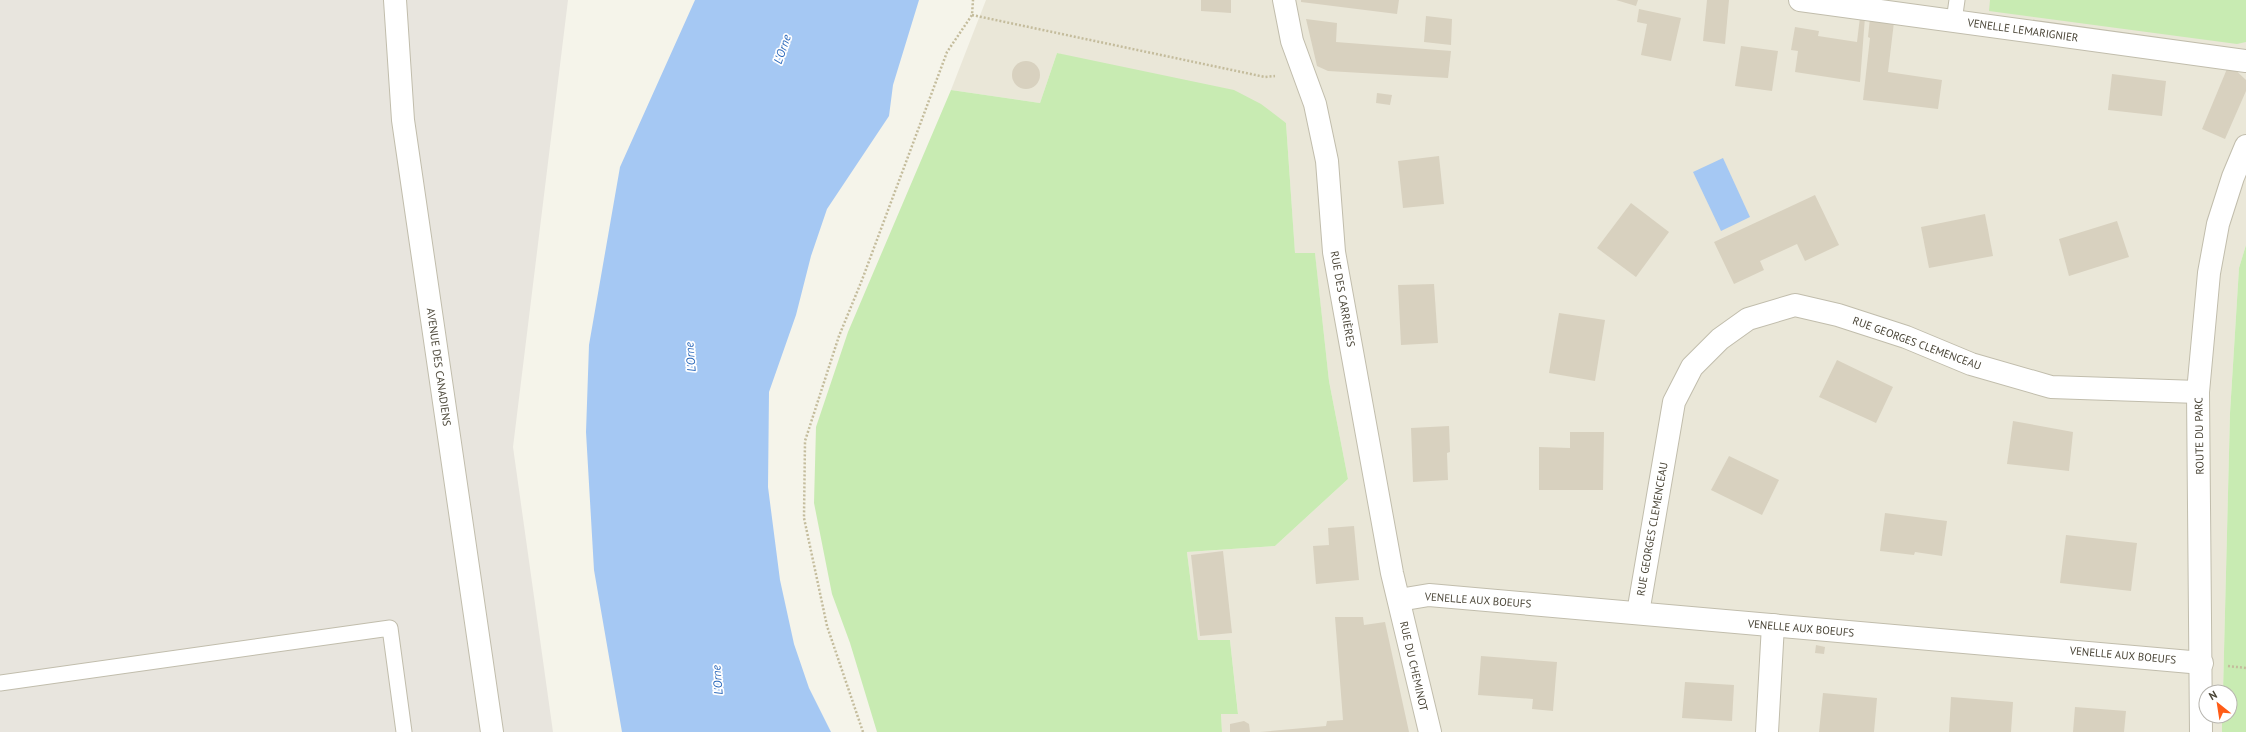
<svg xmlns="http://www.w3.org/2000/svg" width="2246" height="732" viewBox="0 0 2246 732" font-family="'PT Sans',sans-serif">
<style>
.residential{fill:#eae7d8}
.industrial{fill:#e8e5de}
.green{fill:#c8ebb2}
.water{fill:#a5c8f3}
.building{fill:#d8d1bf}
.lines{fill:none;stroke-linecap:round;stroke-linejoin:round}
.service-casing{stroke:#c1bdac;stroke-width:17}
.minor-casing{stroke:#c1bdac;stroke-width:24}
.tertiary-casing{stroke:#c1bdac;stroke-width:24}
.path{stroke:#c4bc9c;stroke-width:2.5;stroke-dasharray:2 2;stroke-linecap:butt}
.service{stroke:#fff;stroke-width:15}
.minor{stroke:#fff;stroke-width:22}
.tertiary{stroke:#fff;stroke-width:22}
.labels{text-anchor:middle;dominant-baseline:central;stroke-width:3.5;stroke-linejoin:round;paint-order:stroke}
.street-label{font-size:11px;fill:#4a4537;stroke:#fff}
.water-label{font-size:12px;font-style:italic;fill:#2b69bb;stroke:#fff}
</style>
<rect width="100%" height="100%" fill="#f5f4ea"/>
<polygon class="residential" points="986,0 2246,0 2246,245 2239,268 2230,413 2223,692 2206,692 2206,716 2222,716 2222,732 1222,732 1221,714 1238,713 1230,640 1198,640 1187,552 1275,546 1348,479 1329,381 1315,254 1295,254 1286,123 1057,53 1040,103 951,90"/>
<polygon class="industrial" points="0,0 568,0 513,447 553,732 0,732"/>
<g class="green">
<polygon points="1990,0 2246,0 2246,42 2237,44 1989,11"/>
<polygon points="1057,53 1234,90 1261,104 1286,123 1295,253 1315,253 1329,381 1348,479 1275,546 1187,552 1198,640 1230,640 1238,714 1221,714 1222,732 877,732 850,643 832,594 814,503 816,427 848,332 951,90 1040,103"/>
<polygon points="2246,245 2246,732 2222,732 2222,716 2230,716 2230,692 2223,692 2230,413 2239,268"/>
</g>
<g class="water">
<polygon points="695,0 919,0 893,85 889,116 827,209 811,256 796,315 769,392 768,487 780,580 794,644 809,688 831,732 622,732 594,570 586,432 589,345 620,167"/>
<polygon points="1723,158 1750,217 1721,231 1693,172"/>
</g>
<g class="building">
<polygon points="1201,0 1231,0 1231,13 1201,11"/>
<polygon points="1301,0 1399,0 1397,14 1301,2"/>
<polygon points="1616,0 1638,0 1636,6"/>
<polygon points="1707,0 1729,0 1725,44 1703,41"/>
<polygon points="1639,9 1681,18 1671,61 1641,55 1647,24 1637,22"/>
<polygon points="1426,16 1452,19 1451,45 1424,42"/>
<polygon points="1860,17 1865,17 1860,82 1795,72 1798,51 1791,50 1795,27 1819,31 1818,36 1857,42"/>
<polygon points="1870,18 1894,22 1888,72 1942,80 1938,109 1863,100 1870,38 1868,37"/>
<polygon points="1306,19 1337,23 1336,42 1451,51 1448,78 1328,71 1317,66"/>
<polygon points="1741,46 1778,51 1772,91 1735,86"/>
<circle cx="1026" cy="75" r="14"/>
<polygon points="2229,64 2246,80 2246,91 2225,139 2202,129"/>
<polygon points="2112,74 2166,81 2162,116 2108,110"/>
<polygon points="1377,93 1392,95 1390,105 1376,103"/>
<polygon points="1439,156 1444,204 1403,208 1398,161"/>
<polygon points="1815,195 1839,245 1805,261 1797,244 1760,261 1764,270 1734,284 1714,242"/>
<polygon points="1631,203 1669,232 1636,277 1597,248"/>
<polygon points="1985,214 1993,256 1929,268 1921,227"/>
<polygon points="2117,221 2129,257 2069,276 2059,239"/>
<polygon points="1434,284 1438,343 1401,345 1398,285"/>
<polygon points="1559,313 1605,320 1595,381 1549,373"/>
<polygon points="1837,360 1893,387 1876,423 1819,397"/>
<polygon points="2013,421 2073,432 2069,471 2007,464"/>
<polygon points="1449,426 1450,452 1447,453 1448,480 1413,482 1411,428"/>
<polygon points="1570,432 1604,432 1603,490 1539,490 1539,447 1570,448"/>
<polygon points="1729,456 1779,480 1762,515 1711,490"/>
<polygon points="1885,513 1947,521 1942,556 1915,552 1914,555 1880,551"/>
<polygon points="1354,526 1359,580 1316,584 1313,546 1329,545 1328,528"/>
<polygon points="2066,535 2137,543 2131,591 2060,583"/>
<polygon points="1223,551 1232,633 1200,636 1191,555"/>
<polygon points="1335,617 1363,617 1364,625 1385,622 1409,732 1260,732 1326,726 1327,721 1343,720"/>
<polygon points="1816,645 1825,647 1824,654 1815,653"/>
<polygon points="1481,656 1557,662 1553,711 1532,709 1533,699 1478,695"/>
<polygon points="1685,682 1734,685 1732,721 1682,718"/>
<polygon points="1823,693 1877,698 1874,732 1819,732"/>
<polygon points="1951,697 2013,702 2011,732 1949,732"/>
<polygon points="2075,707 2126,711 2124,732 2073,732"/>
<polygon points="1244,721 1249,724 1250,732 1230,732 1230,724"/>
</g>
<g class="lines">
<g class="service-casing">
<g id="service">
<polyline points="1954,21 1957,0"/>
<polyline points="0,683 390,628 404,732"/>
</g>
</g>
<g class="minor-casing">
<g id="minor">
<polyline points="1284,0 1292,41 1315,104 1327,161 1334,252 1392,573 1430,732"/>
<polyline points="1800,0 2246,61"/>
<polyline points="1399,600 1429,595 2202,663"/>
<polyline points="1638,613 1674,402 1692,367 1720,339 1748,319 1795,305 1838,315 1906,337 1971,364 2051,387 2198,392"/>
<polyline points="1767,732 1773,625"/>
</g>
</g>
<g class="tertiary-casing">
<g id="tertiary">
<polyline points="395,0 403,120 492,732"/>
<polyline points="2201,732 2198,392 2209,273 2218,224 2233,177 2246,146"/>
</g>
</g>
<g class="path">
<polyline points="972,15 1265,77 1275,76"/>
<polyline points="2228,666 2246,668"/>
<polyline points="863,732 827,626 804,518 805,441 839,336 862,280 947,52 972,15 973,0"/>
</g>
<use href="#service" class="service"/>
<use href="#minor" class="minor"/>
<use href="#tertiary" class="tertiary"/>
</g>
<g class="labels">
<g class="street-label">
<text transform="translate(2023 30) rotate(8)">VENELLE LEMARIGNIER</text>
<text transform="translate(1343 299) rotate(80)">RUE DES CARRIÈRES</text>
<text transform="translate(1917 343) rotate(20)">RUE GEORGES CLEMENCEAU</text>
<text transform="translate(439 367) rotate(82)">AVENUE DES CANADIENS</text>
<text transform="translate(2199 436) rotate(-91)">ROUTE DU PARC</text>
<text transform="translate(1652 529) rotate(-80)">RUE GEORGES CLEMENCEAU</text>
<text transform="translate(1478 600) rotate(4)">VENELLE AUX BOEUFS</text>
<text transform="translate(1801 628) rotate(5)">VENELLE AUX BOEUFS</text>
<text transform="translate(2123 655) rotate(5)">VENELLE AUX BOEUFS</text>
<text transform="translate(1414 666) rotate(77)">RUE DU CHEMINOT</text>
</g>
<g class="water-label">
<text transform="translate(782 49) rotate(-71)">L'Orne</text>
<text transform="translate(690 357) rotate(-95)">L'Orne</text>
<text transform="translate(717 680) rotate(-95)">L'Orne</text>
</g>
</g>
<g transform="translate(2218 704) rotate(330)"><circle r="19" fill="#ffffff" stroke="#b7b5af"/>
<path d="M0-3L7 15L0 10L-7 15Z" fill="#ff5c17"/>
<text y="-6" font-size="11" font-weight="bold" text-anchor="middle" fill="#4a4537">N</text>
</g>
</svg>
